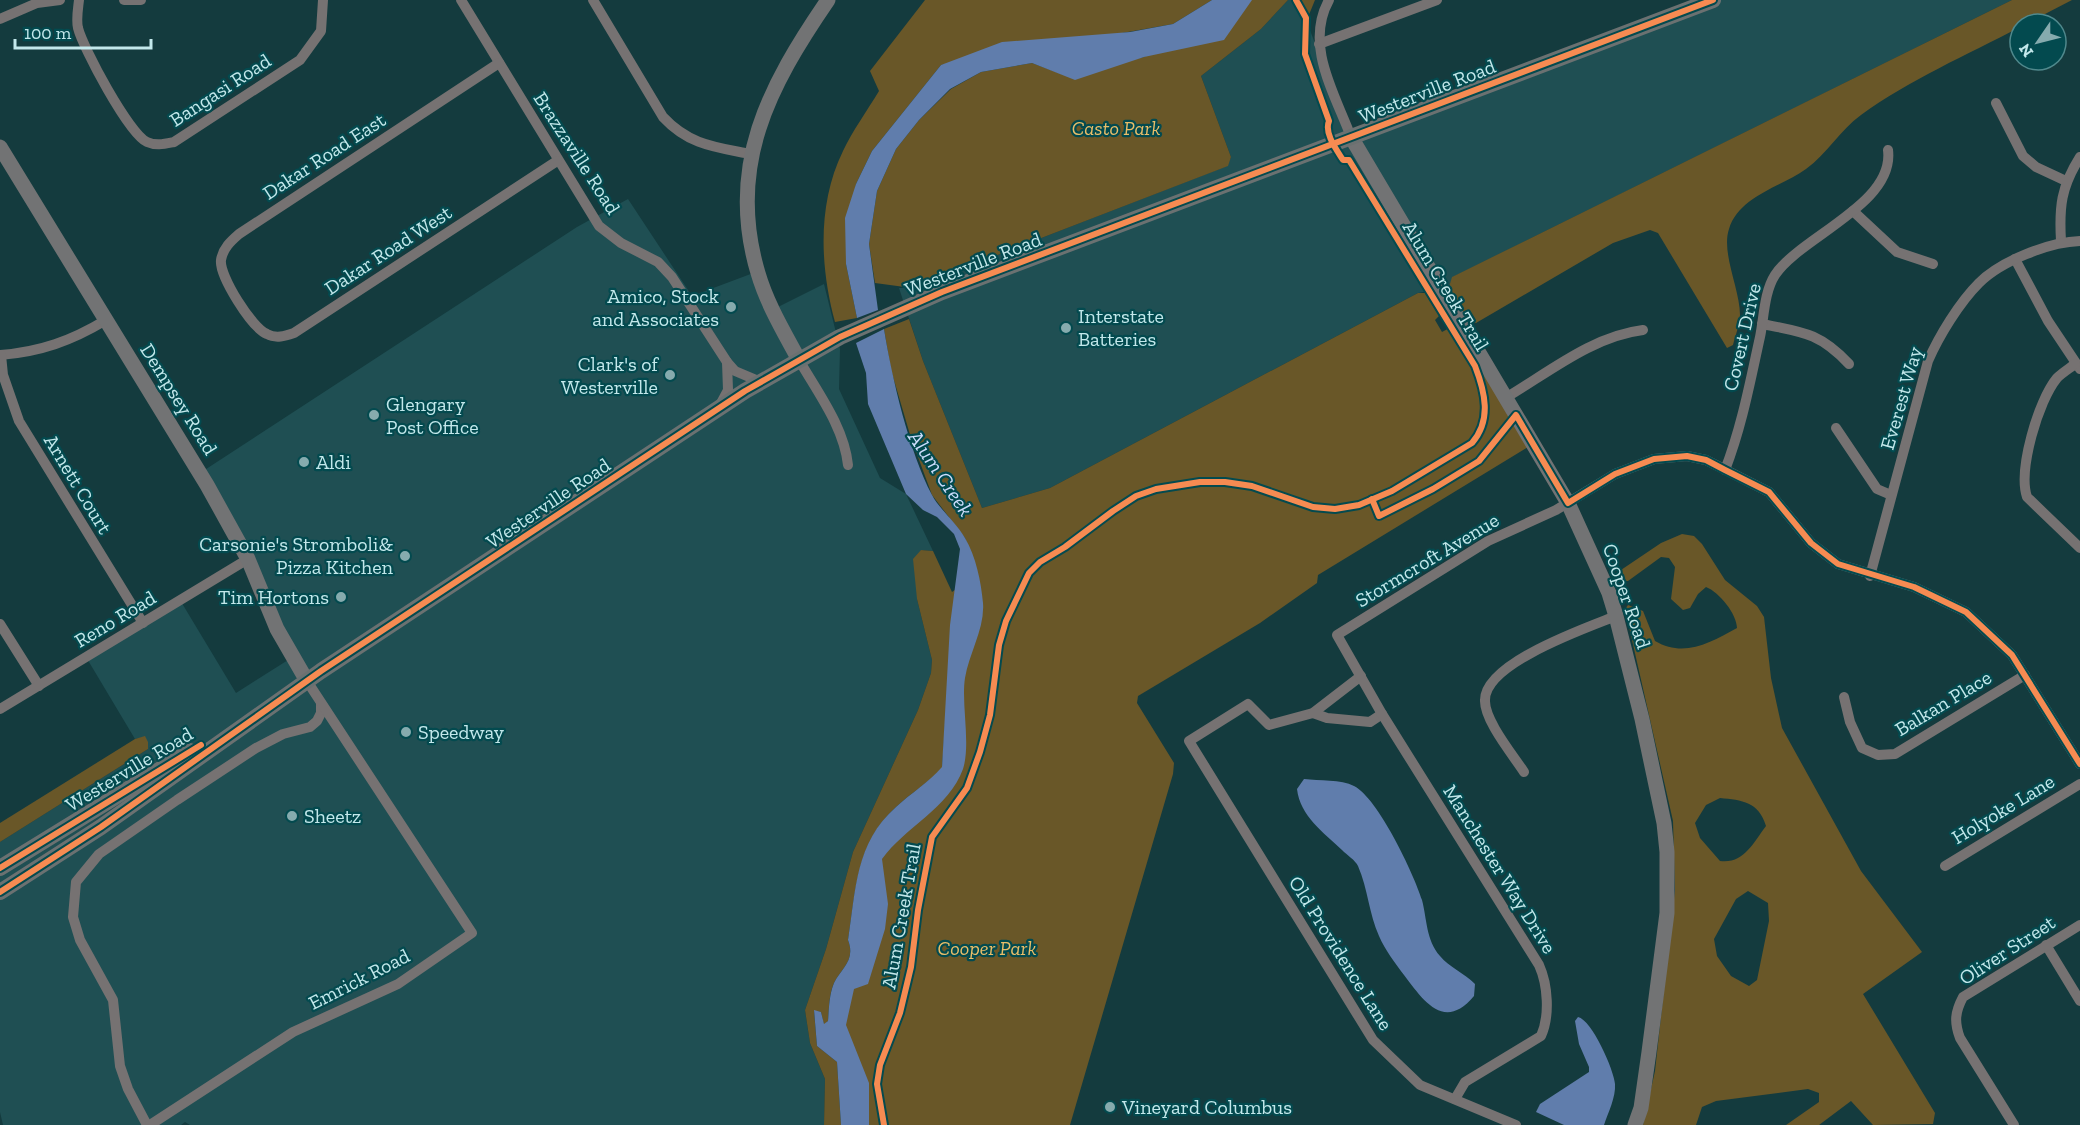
<svg xmlns="http://www.w3.org/2000/svg" width="2080" height="1125" viewBox="0 0 2080 1125" font-family="'Zilla Slab',serif">
<style>
.built{fill:#1f4f53}
.green{fill:#695728;fill-rule:evenodd}
.water{fill:#607dac}
.lines{fill:none;stroke-linecap:round;stroke-linejoin:round}
.street{stroke:#767272;stroke-width:10}
.secondary{stroke:#727374;stroke-width:15}
.primary{stroke:#6b7171;stroke-width:16}
.cycleway-casing{stroke:#034a4f;stroke-width:10}
.cycleway{stroke:#f68b52;stroke-width:6}
.poi-dot{fill:#86abae;stroke:#034a4f;stroke-width:2}
.labels{text-anchor:middle;dominant-baseline:central;stroke-width:4.5;stroke-linejoin:round;paint-order:stroke}
.street-label{font-size:20px;fill:#c3e8eb;stroke:#034a4f}
.park-label{font-size:20px;font-style:italic;fill:#eabe69;stroke:#034a4f}
.poi-label{font-size:20px;fill:#c3e8eb;stroke:#034a4f;text-anchor:start}
.water-label{font-size:21px;font-style:italic;fill:#ccddfc;stroke:#034a4f}
</style>
<rect width="100%" height="100%" fill="#143b3e"/>
<g class="built">
<polygon points="1288,0 1298,0 1352,137 1707,0 2012,0 1453,277 1449,287 1418,293 1050,488 982,508 923,361 899,288 912,288 1227,166 1231,157 1201,76 1261,29"/>
<polygon points="628,199 692,296 756,272 772,310 824,284 840,349 839,389 880,478 906,494 933,551 921,550 917,599 932,660 931,673 918,710 853,852 826,949 805,1010 810,1043 825,1079 824,1125 190,1125 185,1122 181,1125 3,1125 0,1112 0,842 148,749 145,737 135,739 86,657 180,600 236,693 296,655 200,473 577,227"/>
</g>
<g class="green">
<path d="M925,0H1212L1173,24L941,65L872,151L856,184L846,264L857,318L835,322C820,267 817,204 843,151C853,130 867,111 879,91L870,71Z"/>
<polygon points="1239,0 1288,0 1261,29 1201,76 1231,157 1228,166 912,288 875,283 869,244 877,191 896,149 919,120 951,89 981,72 1032,63 1064,75 1144,57"/>
<polygon points="1298,0 1315,0 1306,22"/>
<path d="M2012,0H2072L2026,24H2020V27C1967,55 1909,80 1861,115C1840,130 1827,154 1806,169C1781,187 1739,196 1729,229C1721,253 1740,289 1740,315C1740,324 1735,336 1733,345L1727,348L1658,233L1650,230L1613,243L1476,323L1469,322L1449,287L1452,277Z"/>
<path d="M1418,293H1425L1439,316L1435,320L1442,332L1455,325L1528,447L1318,575L1317,583L1260,623L1138,696L1137,703L1174,763L1173,774L1070,1125H850L839,1066L847,984L881,859L946,777L953,609L942,768C928,783 911,793 896,807C856,843 856,890 848,940C856,961 841,968 834,983C829,994 829,1009 828,1021L824,1025L821,1012L814,1011L817,1046L837,1062L841,1125H824L825,1079L810,1043L805,1010L826,949L853,852L918,710L931,673L932,660L917,599L913,559L921,550L933,551L952,592L978,574L965,538L932,495L911,438L891,370L884,329L909,319L923,361L982,508L1050,488Z"/>
<path d="M1682,534L1694,536L1702,544L1725,580L1757,606L1764,617L1771,678L1782,728L1861,871L1922,952L1863,994L1935,1113L1933,1124L1873,1125L1851,1101L1819,1125H1786L1819,1102V1093L1808,1089L1716,1101L1702,1107L1696,1125H1643L1655,1071L1675,890L1673,821L1625,609L1628,605L1643,611L1655,641C1684,658 1710,643 1737,628C1737,614 1719,592 1706,587L1698,594L1690,608L1683,610L1671,599L1675,567L1669,558L1661,557L1628,581H1621L1618,572L1661,543ZM1720,798C1742,800 1759,802 1766,826C1753,843 1744,864 1720,861L1700,838L1695,823L1706,805ZM1748,891L1768,903L1769,921L1757,980L1749,986L1731,976L1717,956L1714,939L1736,899Z"/>
<polygon points="145,736 148,742 148,749 0,842 0,823 135,739"/>
</g>
<g class="water">
<polygon points="1212,0 1252,0 1224,40 1144,57 1075,80 1032,63 981,72 950,89 919,120 896,149 877,191 869,244 878,310 857,318 846,264 845,218 856,184 872,151 941,65 1002,42 1130,32 1173,24"/>
<path d="M884,329C892,378 909,451 932,495C940,510 956,522 965,538C976,557 981,581 983,603C985,628 969,653 965,678C961,704 971,744 963,769C949,808 905,827 882,859L888,904L885,929L868,984L854,989L846,1025L869,1083V1125H841L837,1062L817,1046L814,1010L821,1012L824,1024L828,1021C829,1009 829,995 834,983C841,968 856,961 848,940C856,890 855,843 896,807C911,793 928,783 942,767L950,625L960,549L954,534L937,517L923,510L906,494L868,404L866,373L856,343Z"/>
<path d="M1304,779C1319,781 1341,779 1354,786C1378,798 1414,874 1422,900C1427,919 1426,940 1440,956C1449,967 1464,973 1475,984L1474,996C1444,1032 1423,1000 1404,975C1395,963 1385,950 1379,936C1369,914 1368,889 1358,866C1355,860 1347,855 1342,850C1324,833 1300,816 1297,789Z"/>
<path d="M1578,1017C1592,1020 1614,1070 1615,1084C1616,1097 1608,1113 1604,1125H1564L1536,1112L1540,1104L1589,1072V1067L1579,1044L1575,1021Z"/>
</g>
<g class="lines">
<g class="street">
<path d="M79,0C78,9 76,19 78,28C83,48 129,134 147,142C156,146 164,144 174,142L300,60L321,31L323,0"/>
<polyline points="124,0 141,0"/>
<polyline points="461,0 599,226 621,243 658,262 672,277 727,362 735,371 761,382"/>
<path d="M593,0L663,117C689,145 715,147 750,154"/>
<path d="M1329,0C1304,45 1335,94 1351,137"/>
<polyline points="0,19 37,3 60,0"/>
<polyline points="1319,44 1437,0"/>
<path d="M499,63L239,234C231,241 223,248 221,260C219,276 252,328 267,334C276,339 285,336 294,333L557,161"/>
<polyline points="1996,103 2023,156 2036,167 2066,181"/>
<polyline points="1853,211 1897,252 1933,264"/>
<path d="M2061,241C2059,207 2061,187 2080,157"/>
<polyline points="2015,259 2048,321 2080,369"/>
<path d="M1762,324C1803,332 1820,333 1849,364"/>
<path d="M0,355C40,352 71,341 106,320"/>
<polyline points="1,355 3,375 19,421 143,623"/>
<path d="M799,360C818,393 844,427 848,465"/>
<path d="M2075,364C2070,368 2062,373 2057,378C2038,401 2018,470 2027,497L2080,548"/>
<path d="M1507,397C1549,372 1593,336 1643,330"/>
<polyline points="720,405 728,390 727,362"/>
<polyline points="1836,428 1877,489 1891,495"/>
<path d="M1725,470C1742,426 1750,382 1760,337C1764,318 1764,292 1775,275C1800,237 1895,204 1888,150"/>
<path d="M1870,576L1928,361C1939,336 1959,303 1979,283C2001,261 2049,242 2080,241"/>
<polyline points="0,624 39,686"/>
<polyline points="1361,676 1313,713 1269,725 1248,704 1189,741 1373,1040 1420,1085 1516,1125"/>
<polyline points="1844,697 1850,722 1862,748 1878,755 1895,754 2025,675"/>
<polyline points="0,709 248,559"/>
<polyline points="1313,713 1327,718 1370,722 1382,714"/>
<path d="M1524,772C1513,755 1484,720 1485,700C1485,663 1586,628 1616,616"/>
<polyline points="1945,866 2080,784"/>
<polyline points="2046,945 2080,1001"/>
<path d="M1455,1099L1465,1082L1541,1036C1550,1016 1548,985 1539,965L1382,714L1337,635L1488,541L1556,510L1615,474L1654,459L1687,456L1706,460L1769,492L1811,543L1838,564L1914,587L1966,612L2012,655L2080,764"/>
<polyline points="147,1125 128,1089 120,1066 113,1000 80,940 73,917 76,882 99,854 177,800 256,748 283,734 310,727 317,721 321,713 321,704"/>
<polyline points="150,1125 293,1032 398,984 472,933 307,681"/>
<path d="M2014,1125L1960,1038C1954,1022 1955,1012 1963,997L2080,925"/>
</g>
<g class="secondary">
<polyline points="1351,137 1568,503 1609,593 1616,616 1642,719 1664,823 1667,852 1667,913 1649,1052 1641,1108 1635,1125"/>
<polyline points="0,147 207,485 248,559 277,629 307,681"/>
<path d="M799,360C784,332 767,304 758,273C726,166 769,86 828,0"/>
</g>
<g class="primary">
<polyline points="0,868 190,751"/>
<polyline points="0,892 101,827 321,671 745,391 840,337 942,292 1713,0"/>
</g>
<g class="cycleway-casing">
<g id="cycleway">
<polyline points="1372,499 1379,516 1433,489 1479,461 1516,415 1568,503 1615,474 1654,459 1687,456 1706,460 1725,470 1769,492 1811,543 1838,564 1914,587 1966,612 2012,655 2080,764"/>
<polyline points="0,868 201,745"/>
<polyline points="0,892 101,827 321,671 745,391 840,337 942,292 1713,0"/>
<path d="M884,1125L877,1084L880,1065L900,1013L911,967L918,910L932,837L967,788L980,752L990,715L999,645L1006,621L1029,573L1040,562L1065,547L1113,511L1136,496L1156,489L1200,482H1225L1252,486L1313,507L1335,509L1359,505L1392,491L1472,443C1492,420 1485,392 1475,366L1349,160H1343C1336,149 1324,133 1329,121L1305,54L1306,18L1296,0"/>
</g>
</g>
<use href="#cycleway" class="cycleway"/>
</g>
<g class="poi-dot">
<circle cx="731" cy="307" r="6"/>
<circle cx="1066" cy="328" r="6"/>
<circle cx="670" cy="375" r="6"/>
<circle cx="374" cy="415" r="6"/>
<circle cx="304" cy="462" r="6"/>
<circle cx="405" cy="556" r="6"/>
<circle cx="341" cy="597" r="6"/>
<circle cx="406" cy="732" r="6"/>
<circle cx="292" cy="816" r="6"/>
<circle cx="1110" cy="1107" r="6"/>
</g>
<g class="labels">
<g class="street-label">
<text transform="translate(220 90) rotate(-33)">Bangasi Road</text>
<text transform="translate(1427 91) rotate(-21)">Westerville Road</text>
<text transform="translate(577 153) rotate(57)">Brazzaville Road</text>
<text transform="translate(324 156) rotate(-33)">Dakar Road East</text>
<text transform="translate(388 250) rotate(-33)">Dakar Road West</text>
<text transform="translate(973 264) rotate(-21)">Westerville Road</text>
<text transform="translate(1446 286) rotate(59)">Alum Creek Trail</text>
<text transform="translate(1742 337) rotate(-77)">Covert Drive</text>
<text transform="translate(1901 398) rotate(-74)">Everest Way</text>
<text transform="translate(179 399) rotate(58)">Dempsey Road</text>
<text transform="translate(78 484) rotate(59)">Arnett Court</text>
<text transform="translate(548 503) rotate(-34)">Westerville Road</text>
<text transform="translate(1427 560) rotate(-31)">Stormcroft Avenue</text>
<text transform="translate(1627 596) rotate(71)">Cooper Road</text>
<text transform="translate(115 619) rotate(-31)">Reno Road</text>
<text transform="translate(1943 703) rotate(-31)">Balkan Place</text>
<text transform="translate(129 769) rotate(-31)">Westerville Road</text>
<text transform="translate(2003 809) rotate(-31)">Holyoke Lane</text>
<text transform="translate(1500 869) rotate(58)">Manchester Way Drive</text>
<text transform="translate(901 916) rotate(-80)">Alum Creek Trail</text>
<text transform="translate(2007 950) rotate(-33)">Oliver Street</text>
<text transform="translate(1341 953) rotate(58)">Old Providence Lane</text>
<text transform="translate(359 979) rotate(-27)">Emrick Road</text>
</g>
<g class="park-label">
<text x="1116" y="128">Casto Park</text>
<text x="987" y="948">Cooper Park</text>
</g>
<g class="poi-label">
<text x="719" y="296" text-anchor="end">Amico, Stock<tspan x="719" dy="23">and Associates</tspan></text>
<text x="1078" y="316">Interstate<tspan x="1078" dy="23">Batteries</tspan></text>
<text x="658" y="364" text-anchor="end">Clark's of<tspan x="658" dy="23">Westerville</tspan></text>
<text x="386" y="404">Glengary<tspan x="386" dy="23">Post Office</tspan></text>
<text x="316" y="462">Aldi</text>
<text x="393" y="544" text-anchor="end">Carsonie's Stromboli&amp;<tspan x="393" dy="23">Pizza Kitchen</tspan></text>
<text x="329" y="597" text-anchor="end">Tim Hortons</text>
<text x="418" y="732">Speedway</text>
<text x="304" y="816">Sheetz</text>
<text x="1122" y="1107">Vineyard Columbus</text>
</g>
<g class="water-label">
<text transform="translate(941 473) rotate(56)">Alum Creek</text>
</g>
</g>
<g transform="translate(2038 42) rotate(235)"><circle r="28" fill="#034a4f" stroke="#50898d" stroke-width="1.5"/>
<path d="M0-4.5L10 22L0 15L-10 22Z" fill="#86abae"/>
<text y="-9" font-size="16" font-weight="bold" text-anchor="middle" fill="#c3e8eb">N</text>
</g>
<path d="M15 39v9h136v-9" fill="none" stroke="#c3e8eb" stroke-width="3"/>
<text x="24" y="39" font-size="18" fill="#c3e8eb" stroke="#034a4f" stroke-width="4.5" paint-order="stroke">100 m</text>
</svg>
